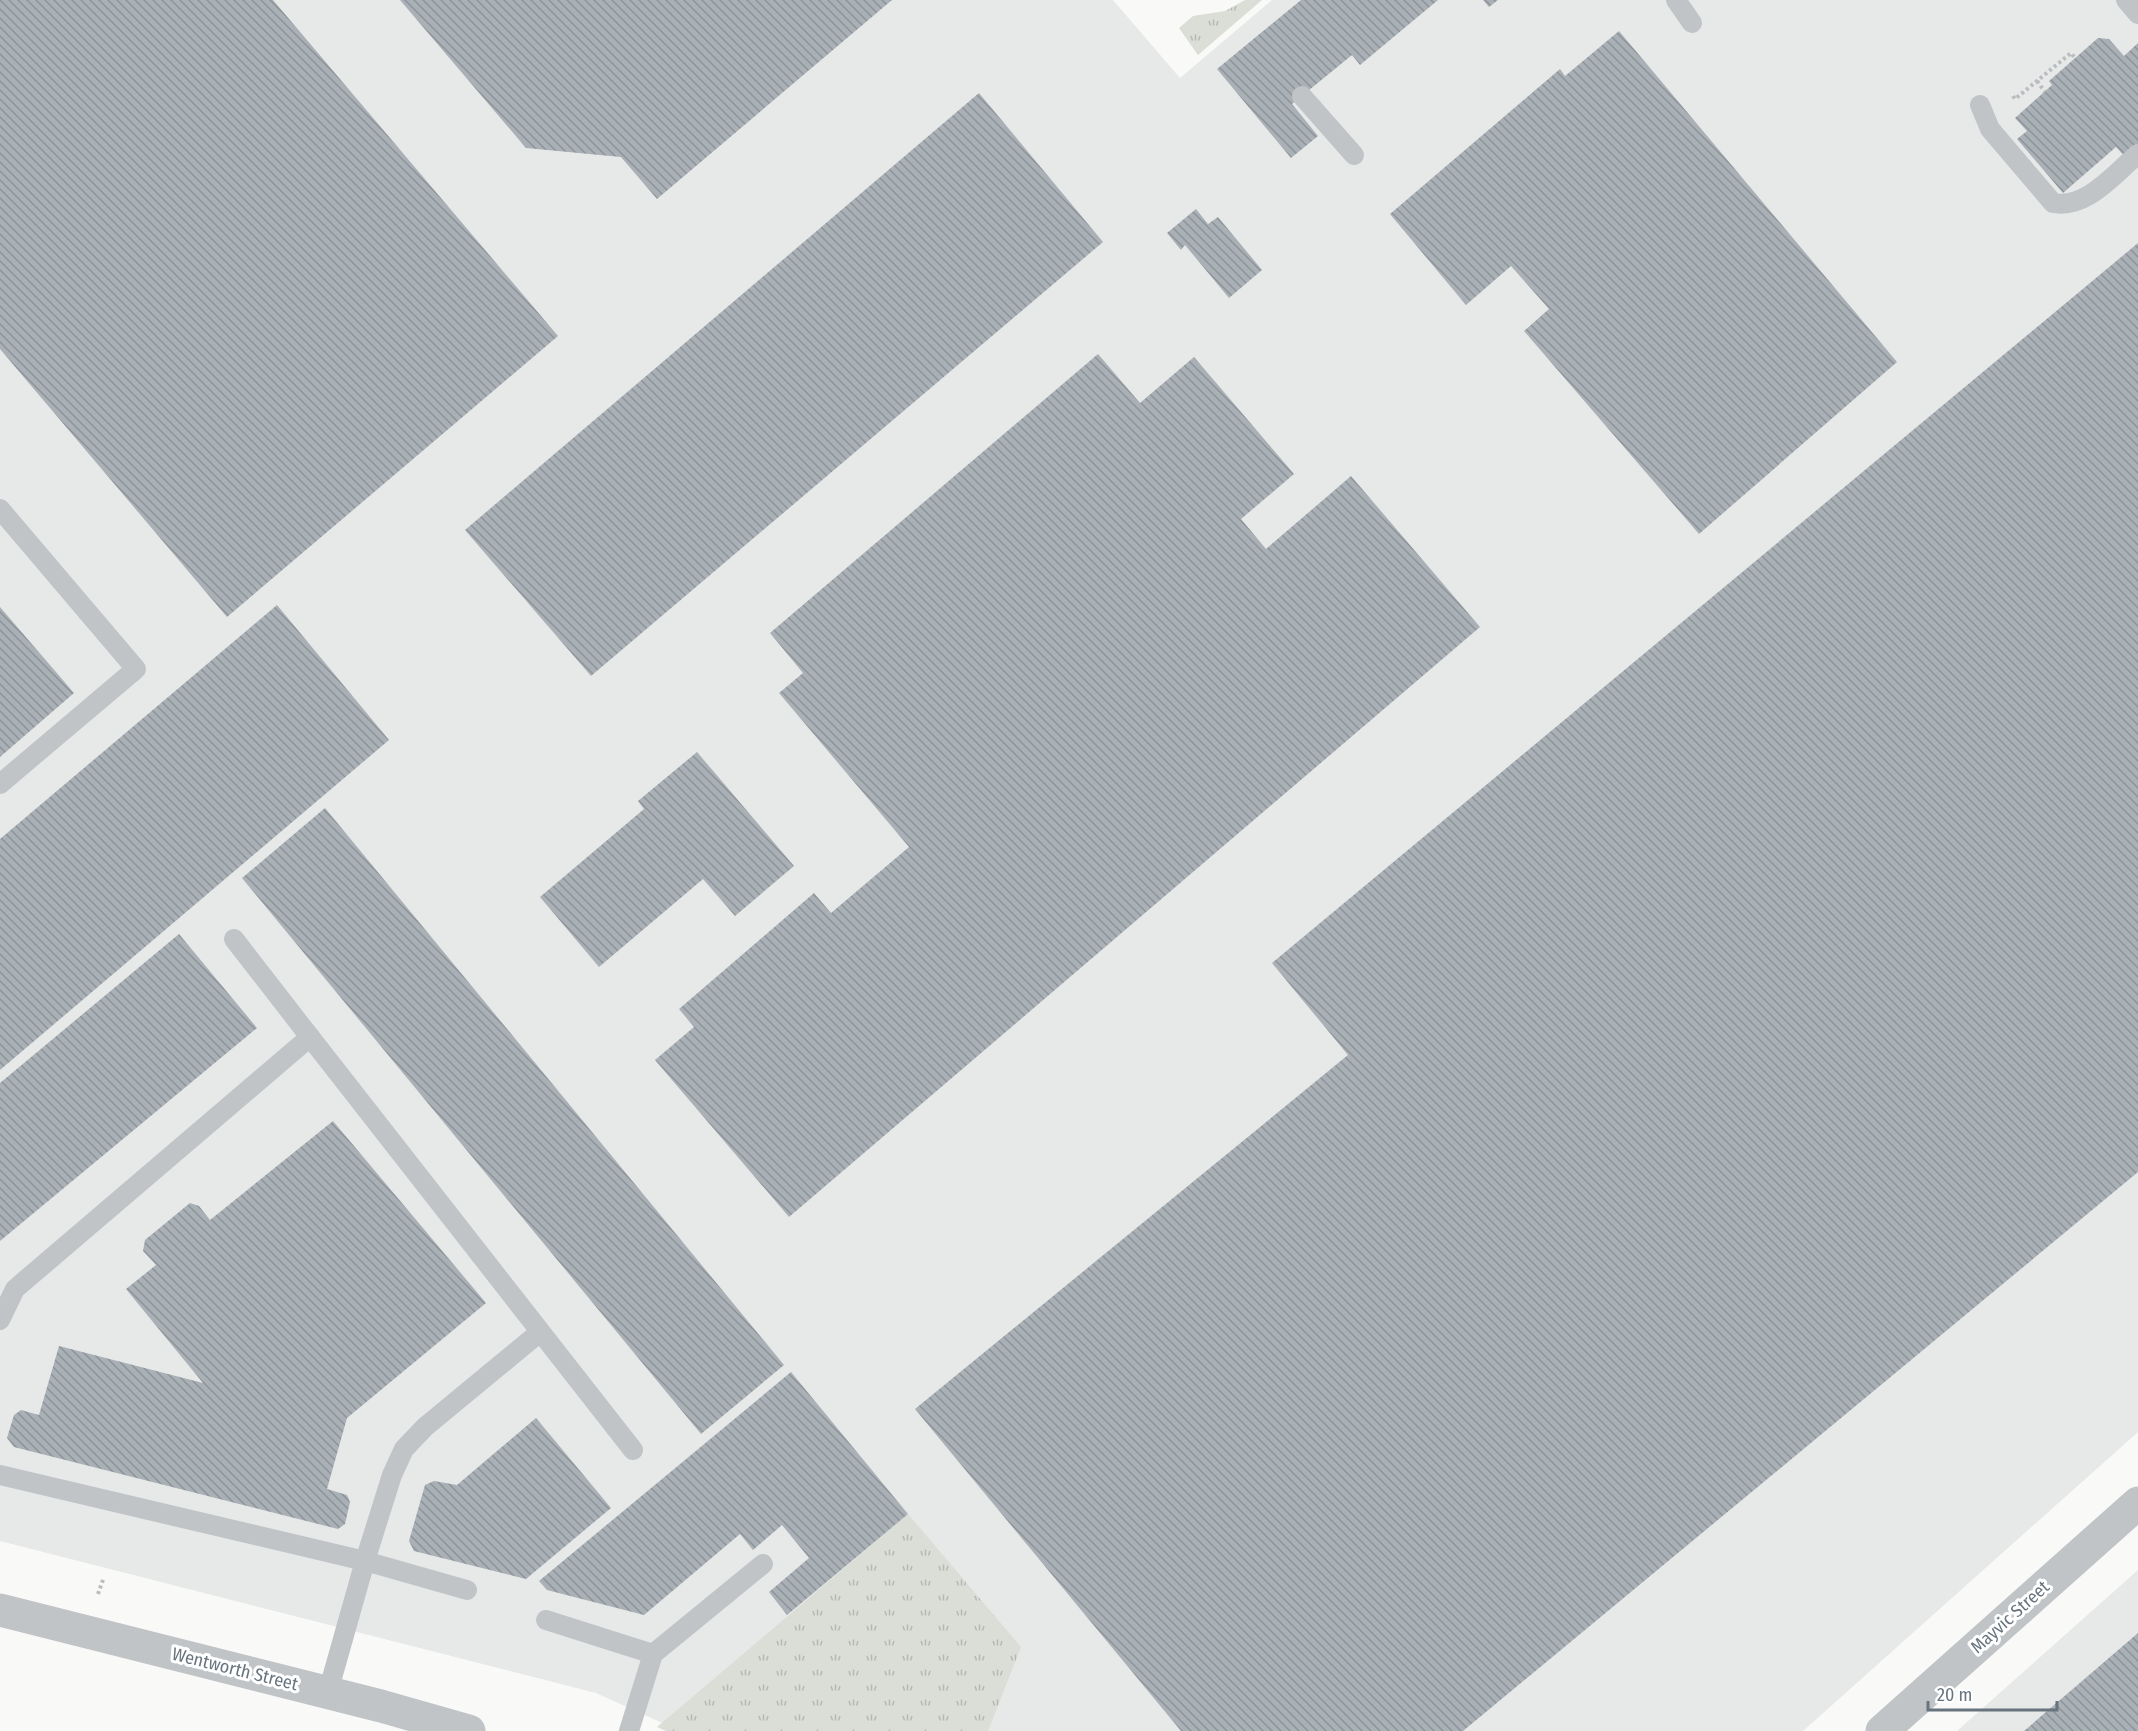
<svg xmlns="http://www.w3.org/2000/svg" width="2138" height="1731" viewBox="0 0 2138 1731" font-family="'Fira Sans Condensed',sans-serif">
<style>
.built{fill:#e7e8e8}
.grass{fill:url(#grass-tufts)}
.building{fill:url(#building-back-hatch)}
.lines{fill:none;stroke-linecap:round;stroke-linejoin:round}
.path{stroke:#babdc0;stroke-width:4;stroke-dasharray:3 3;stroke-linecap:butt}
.service{stroke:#c0c4c7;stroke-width:20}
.minor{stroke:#c0c4c7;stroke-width:33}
.labels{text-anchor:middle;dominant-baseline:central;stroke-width:6;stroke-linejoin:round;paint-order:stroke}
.street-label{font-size:18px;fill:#68757f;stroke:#fff}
</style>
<defs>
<pattern id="grass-tufts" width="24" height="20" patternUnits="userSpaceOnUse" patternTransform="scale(1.5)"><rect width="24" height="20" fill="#daded7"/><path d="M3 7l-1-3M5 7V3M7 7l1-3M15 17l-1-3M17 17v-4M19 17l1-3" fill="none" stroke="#b5b9b4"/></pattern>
<pattern id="building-back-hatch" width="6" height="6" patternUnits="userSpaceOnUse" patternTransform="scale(1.5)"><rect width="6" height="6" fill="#a9b0b6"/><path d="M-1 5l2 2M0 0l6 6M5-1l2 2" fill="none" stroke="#8d9499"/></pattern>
</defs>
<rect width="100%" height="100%" fill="#f9f9f8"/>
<g class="built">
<polygon points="0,0 1113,0 1180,78 1272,0 2138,0 2138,1432 1803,1731 680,1731 596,1693 0,1541"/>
<polygon points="2138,1570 2138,1731 1957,1731"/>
</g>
<g class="grass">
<polygon points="1245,0 1262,0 1198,55 1179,28 1193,16 1225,11"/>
<polygon points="908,1514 1021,1647 988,1731 666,1731 657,1727"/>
</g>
<g class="building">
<polygon points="0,0 273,0 558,336 227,617 0,349"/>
<polygon points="400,0 892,0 657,199 621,157 526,148"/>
<polygon points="1301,0 1438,0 1360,65 1352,55 1292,104 1318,136 1291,158 1217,69"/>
<polygon points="1483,0 1498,0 1489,7"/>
<polygon points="1619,31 1897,362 1699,534 1524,331 1549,309 1511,266 1466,305 1390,214 1560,69 1565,76"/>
<polygon points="2098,38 2109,39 2124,56 2138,43 2138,152 2128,160 2116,147 2063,193 2017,139 2027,131 2015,118 2052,85 2049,81"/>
<polygon points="979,93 1103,242 591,676 465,530"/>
<polygon points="1196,209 1208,224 1218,217 1262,270 1229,298 1185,245 1181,250 1167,233"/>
<polygon points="2138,243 2138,1172 1463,1731 1181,1731 915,1409 1348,1055 1272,963"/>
<polygon points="1098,354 1140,403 1194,357 1294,474 1241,519 1266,549 1351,476 1480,627 789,1217 655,1060 694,1027 679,1009 814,893 831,913 909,847 779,693 803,673 770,633"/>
<polygon points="277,605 389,740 0,1070 0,839"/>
<polygon points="0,607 74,693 0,757"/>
<polygon points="697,752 794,866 735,916 703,879 599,967 540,897 644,809 638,801"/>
<polygon points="325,808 784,1365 701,1434 242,878"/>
<polygon points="179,934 257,1028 0,1241 0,1083"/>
<polygon points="333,1121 486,1303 347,1418 327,1489 347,1495 350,1502 345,1524 338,1529 14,1447 7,1438 14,1415 21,1410 39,1415 59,1346 203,1383 126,1289 156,1265 143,1251 145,1240 190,1203 199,1206 210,1220"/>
<polygon points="791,1372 908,1514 787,1615 769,1592 809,1558 782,1525 753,1550 740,1534 644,1615 547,1590 539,1581"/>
<polygon points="536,1418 611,1508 526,1579 414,1551 409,1541 425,1485 434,1481 457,1485"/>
<polygon points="2138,1633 2138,1731 2024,1731"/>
</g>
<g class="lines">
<g class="path">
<polyline points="2037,81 2045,92"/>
<polyline points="2013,96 2015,99 2071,53 2075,58"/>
<polyline points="98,1594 104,1577"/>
</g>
<g class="service">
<polyline points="1676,0 1692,23"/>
<polyline points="2126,0 2138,14"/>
<polyline points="1302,96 1354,155"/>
<path d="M1980,105L1990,129L2053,203C2087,209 2114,174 2138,154"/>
<polyline points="0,509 136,669 0,784"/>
<polyline points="310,1037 633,1450"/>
<polyline points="0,1320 15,1289 310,1037 234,939"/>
<polyline points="0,1475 365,1561 467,1590"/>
<polyline points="546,1620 653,1654"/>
<polyline points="328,1692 365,1561 392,1475 404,1449 425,1427 540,1332"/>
<polyline points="629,1731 653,1654 763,1564"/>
</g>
<g class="minor">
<polyline points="0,1610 381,1706 469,1731"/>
<polyline points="1882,1731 2138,1503"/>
</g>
</g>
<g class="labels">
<g class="street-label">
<text transform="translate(2010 1617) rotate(-42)">Mayvic Street</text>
<text transform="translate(235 1669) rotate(14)">Wentworth Street</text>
</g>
</g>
<path d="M1928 1701v9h129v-9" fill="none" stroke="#68757f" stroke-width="3"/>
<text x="1937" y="1701" font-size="18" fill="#68757f" stroke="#ffffff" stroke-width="4.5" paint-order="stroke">20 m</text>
</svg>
